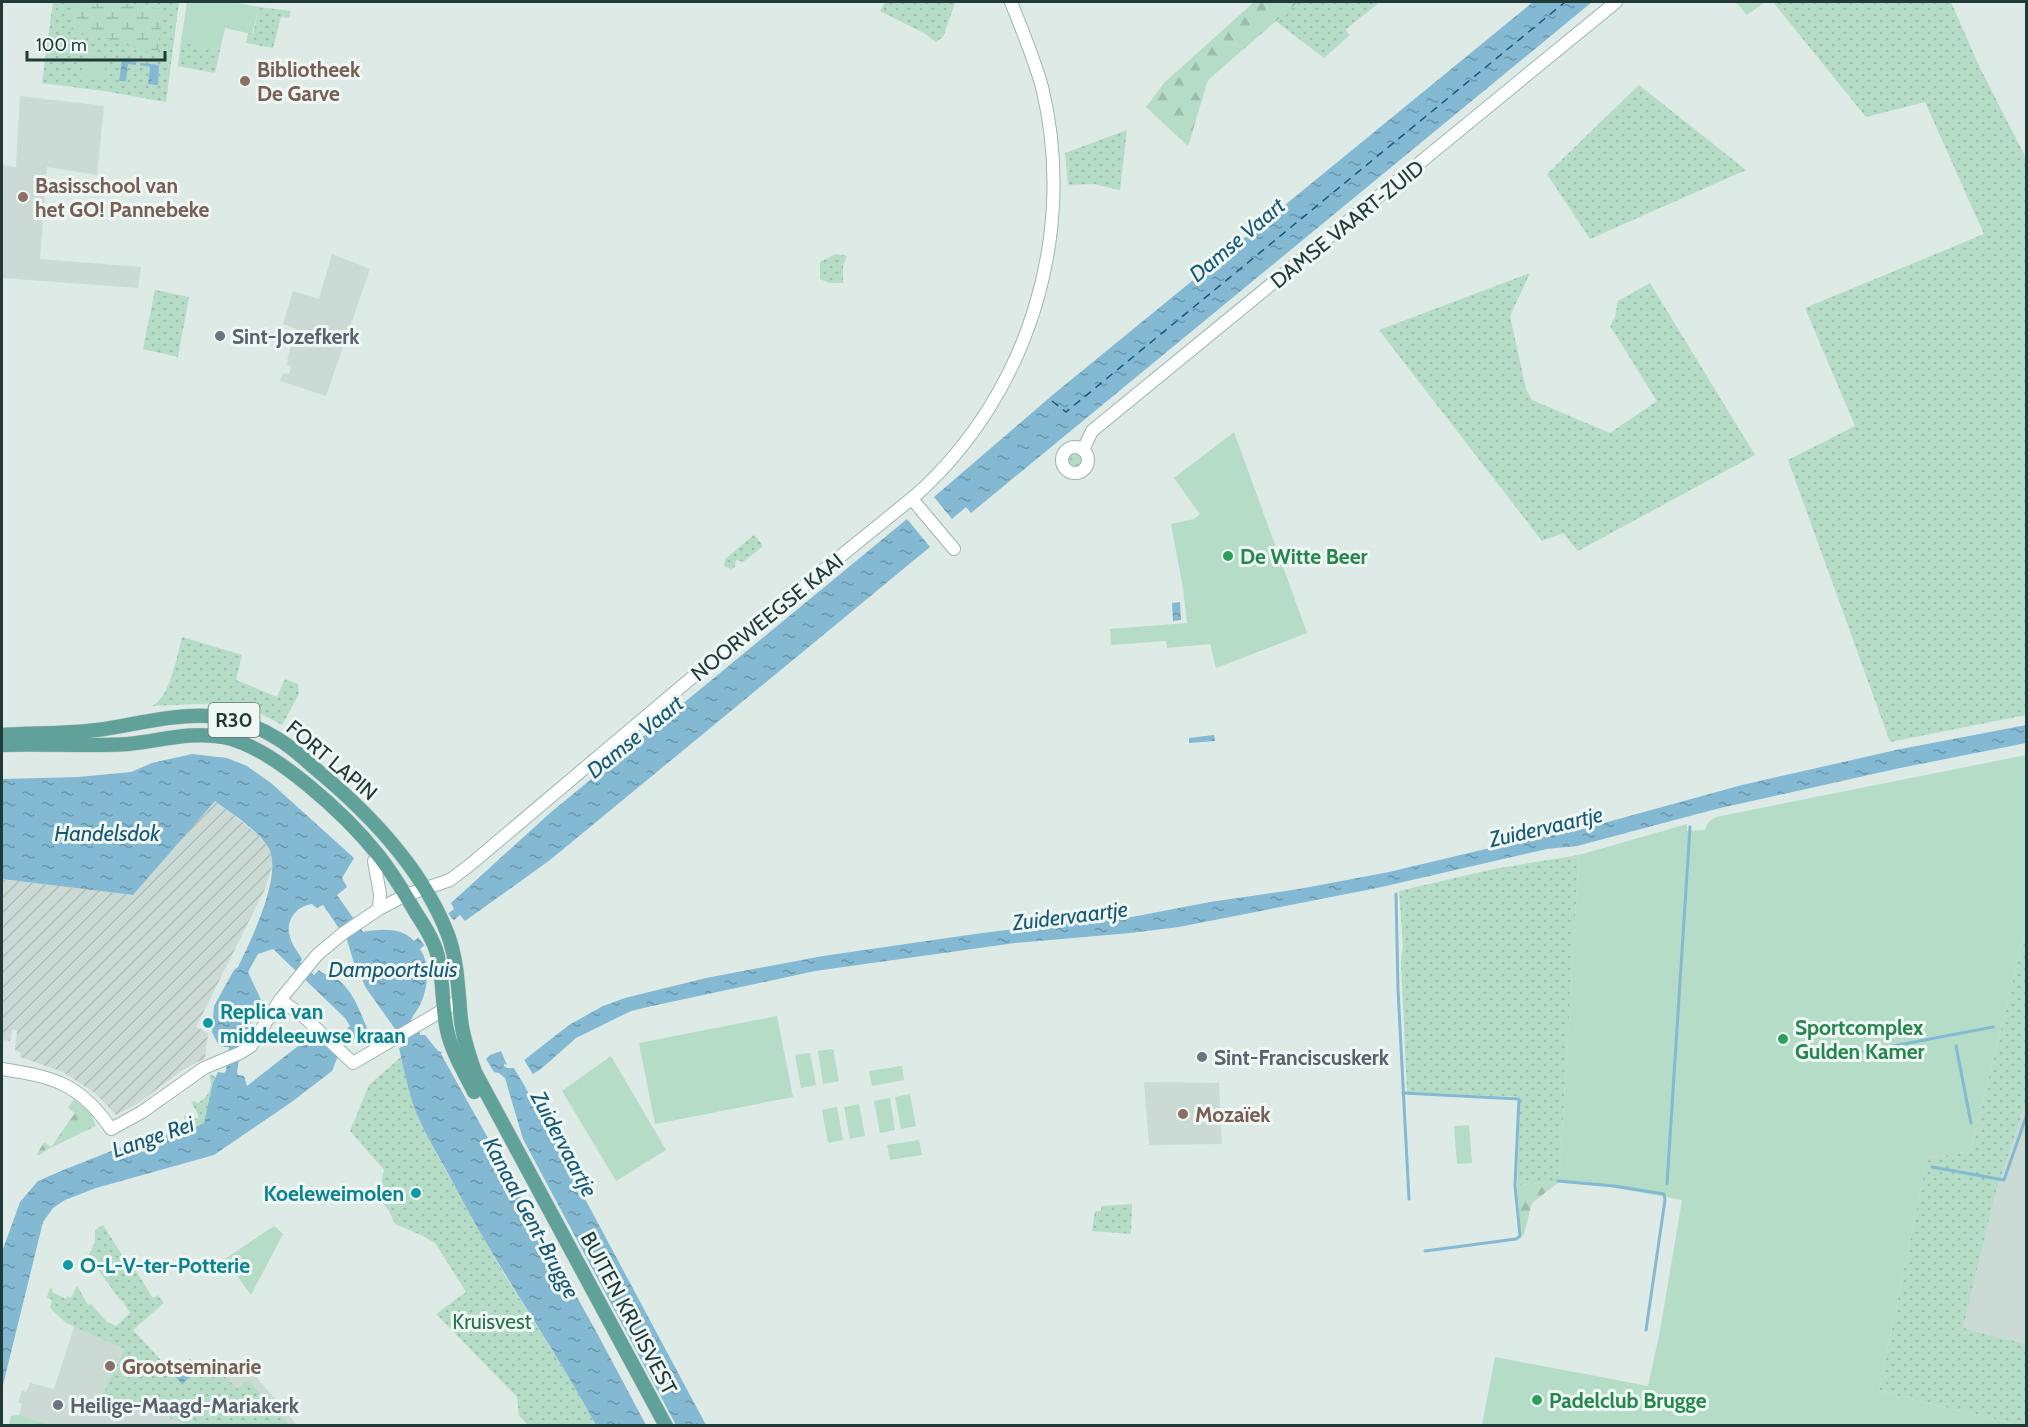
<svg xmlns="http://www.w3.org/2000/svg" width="2028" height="1427" viewBox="0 0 2028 1427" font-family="Cabin,sans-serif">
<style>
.built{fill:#ccdad5}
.industrial{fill:url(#industrial-furrows)}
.grass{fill:url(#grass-dots)}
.forest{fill:url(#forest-firs)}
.wetland{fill:url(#wetland-marsh)}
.garden{fill:#b5dcc6}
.water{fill:url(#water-ripples);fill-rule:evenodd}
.pier{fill:#ddeae6}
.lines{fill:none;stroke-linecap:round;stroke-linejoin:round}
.stream{stroke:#83b9d2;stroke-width:3}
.ferry{stroke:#185877;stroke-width:1.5;stroke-dasharray:8 6;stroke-linecap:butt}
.secondary-casing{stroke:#9cb6b1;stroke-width:14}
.primary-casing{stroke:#bcc4c3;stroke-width:15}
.secondary{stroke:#fff;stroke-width:12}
.primary{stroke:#60a19a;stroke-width:14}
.education-dot{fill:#8d6e63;stroke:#eef7f4;stroke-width:2}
.worship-dot{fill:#6b7280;stroke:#eef7f4;stroke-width:2}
.leisure-dot{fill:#2e9e5b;stroke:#eef7f4;stroke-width:2}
.culture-dot{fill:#0f9aa8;stroke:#eef7f4;stroke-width:2}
.labels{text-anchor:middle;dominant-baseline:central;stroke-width:6;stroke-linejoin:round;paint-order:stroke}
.shield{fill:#eef7f4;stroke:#5d7370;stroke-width:1.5}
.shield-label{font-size:20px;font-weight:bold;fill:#1f3a37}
.education-label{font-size:21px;font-weight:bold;fill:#785e54;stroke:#eef7f4;text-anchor:start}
.street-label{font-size:21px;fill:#1f3a37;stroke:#eef7f4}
.worship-label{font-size:21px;font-weight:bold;fill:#5b616d;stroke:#eef7f4;text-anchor:start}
.leisure-label{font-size:21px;font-weight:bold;fill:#27864d;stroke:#eef7f4;text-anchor:start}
.culture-label{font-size:21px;font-weight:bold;fill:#0d838f;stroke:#eef7f4;text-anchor:start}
.park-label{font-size:21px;fill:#287250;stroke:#eef7f4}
.water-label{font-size:22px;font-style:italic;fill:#185877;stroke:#eef7f4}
</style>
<defs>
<pattern id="industrial-furrows" width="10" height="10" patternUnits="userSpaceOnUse" patternTransform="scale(1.5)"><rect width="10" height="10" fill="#ccdad5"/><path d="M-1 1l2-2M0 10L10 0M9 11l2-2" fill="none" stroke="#afbcb7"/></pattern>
<pattern id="grass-dots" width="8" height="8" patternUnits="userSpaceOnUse" patternTransform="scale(1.5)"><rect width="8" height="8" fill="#b5dcc6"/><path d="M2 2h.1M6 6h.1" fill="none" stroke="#9bbeab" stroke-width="1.8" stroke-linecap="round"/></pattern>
<pattern id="forest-firs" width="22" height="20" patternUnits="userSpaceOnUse" patternTransform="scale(1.5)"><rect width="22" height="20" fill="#b5dcc6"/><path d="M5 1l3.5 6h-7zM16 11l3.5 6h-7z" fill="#9bbeab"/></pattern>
<pattern id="wetland-marsh" width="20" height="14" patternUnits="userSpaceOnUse" patternTransform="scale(1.5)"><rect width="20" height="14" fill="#b5dcc6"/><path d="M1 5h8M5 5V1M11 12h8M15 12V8" fill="none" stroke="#9bbeab"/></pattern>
<pattern id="water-ripples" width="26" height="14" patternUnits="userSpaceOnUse" patternTransform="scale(1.5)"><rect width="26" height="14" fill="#83b9d2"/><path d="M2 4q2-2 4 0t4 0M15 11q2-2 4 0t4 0" fill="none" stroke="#6b97ab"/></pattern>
</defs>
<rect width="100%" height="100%" fill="#ddeae6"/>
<g class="built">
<polygon points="20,96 104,106 97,175 47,167 40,259 141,267 138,288 2,278 2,165 16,167"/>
<polygon points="332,254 370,269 326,396 280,381 283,373 289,374 291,366 287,365 288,356 297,329 283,324 293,291 319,299"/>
<polygon points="1144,1082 1219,1083 1222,1144 1149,1145"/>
<polygon points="2026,1102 2026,1344 1963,1328 1996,1192"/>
<polygon points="77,1318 121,1331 196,1400 214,1383 242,1360 297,1425 9,1426 11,1416 19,1415 22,1404 18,1402 22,1391 26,1392 30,1383 54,1389"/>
</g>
<polygon class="industrial" points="215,800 256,833 268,847 272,858 272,867 265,889 196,1027 208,1033 205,1058 183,1070 134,1106 116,1115 96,1094 63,1072 20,1057 21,1053 15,1050 17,1030 12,1030 10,1041 4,1040 3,1047 2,1047 2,879 133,895"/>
<g class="grass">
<polygon points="53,2 179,2 166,102 104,91 42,83"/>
<polygon points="885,2 955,2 955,3 943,37 936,42 924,33 880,11"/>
<polygon points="1254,2 1380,2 1345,30 1350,35 1324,58 1252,3"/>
<polygon points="1773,2 1951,2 1980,68 2026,158 2026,715 1890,742 1788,460 1855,426 1805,308 1984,234 1925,102 1866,117"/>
<polygon points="259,7 291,11 289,18 281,17 273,48 246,43 248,33 253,34"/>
<polygon points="181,41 220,50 215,73 178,66"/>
<polygon points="1639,85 1746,170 1590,239 1547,174"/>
<polygon points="1127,130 1120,190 1094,184 1068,185 1065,153"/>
<polygon points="836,254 847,256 843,266 843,283 829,283 820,279 820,262"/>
<polygon points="1530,273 1510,316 1526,389 1532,400 1610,433 1657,401 1610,326 1615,317 1618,301 1650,283 1755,455 1578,551 1563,533 1542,541 1379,330"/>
<polygon points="155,290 189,297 178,357 143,349"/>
<circle cx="1075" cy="459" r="7"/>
<polygon points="754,535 762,544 762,547 743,562 736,560 735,567 731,569 724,566 725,559"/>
<path d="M182,637L242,655L236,680L277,697L285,679L298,684L299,694L282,725L258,712L217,703L152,706C170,698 177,656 182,637Z"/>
<polygon points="1579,855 1559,1182 1517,1185 1520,1097 1407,1092 1401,962 1403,946 1399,891 1494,869"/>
<polygon points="2026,927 2026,1102 1996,1192 1963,1328 2026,1344 2026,1425 2018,1425 1879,1391 1927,1158 1971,1151"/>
<polygon points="401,1057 413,1102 431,1144 504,1274 571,1380 596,1425 528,1425 519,1416 517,1397 436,1314 466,1292 435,1243 421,1235 395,1224 389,1211 378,1197 384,1170 350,1131 369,1085"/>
<path d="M211,1074L216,1077L204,1123L186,1131L184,1115L194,1119L198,1118V1114L191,1102L194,1101L198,1103C208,1097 214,1087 209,1076Z"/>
<polygon points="1132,1204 1131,1234 1092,1231 1095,1211 1101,1211 1101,1206"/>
<polygon points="103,1225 126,1261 129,1260 153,1298 158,1295 164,1303 133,1330 173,1373 190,1359 201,1371 212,1362 237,1389 248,1380 289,1425 190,1425 169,1418 171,1412 165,1410 162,1416 102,1396 125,1349 66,1323 50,1308 52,1300 47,1297 50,1288 53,1289 52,1292 66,1299 67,1296 71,1298 77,1286 88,1305 91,1304 107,1322 116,1326 130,1313 122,1300 121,1301 99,1271 87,1259 95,1242 95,1230"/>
</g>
<g class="forest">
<polygon points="1254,2 1298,2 1208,80 1188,146 1146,107 1165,82"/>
<polygon points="74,1099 91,1114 96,1126 48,1149 38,1156 37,1154 44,1142 51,1147 75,1113 68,1108"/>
<polygon points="1559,1182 1532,1203 1524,1234 1521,1236 1517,1185"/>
</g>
<polygon class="wetland" points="74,2 117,2 162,9 158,55 99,36 71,34"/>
<g class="garden">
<polygon points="187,2 232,2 259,7 252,34 225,28 220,50 181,41"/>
<polygon points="1736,2 1765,2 1747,15"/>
<polygon points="89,56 107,58 104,79 85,76 80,59"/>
<polygon points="1234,432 1307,633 1216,668 1210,644 1167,648 1166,641 1111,645 1110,629 1187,623 1183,588 1171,524 1194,519 1200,514 1174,478"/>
<path d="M2026,755V927L1971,1151L1927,1158L1879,1391L2018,1425H1482L1495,1357L1648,1386L1660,1331L1682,1200L1610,1187L1559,1182L1579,855L1687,824V831L1705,830C1708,821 1711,818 1721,816Z"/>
<polygon points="777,1016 793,1097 655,1124 639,1043"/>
<polygon points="833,1049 839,1081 823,1084 818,1051"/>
<polygon points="810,1053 816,1085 801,1088 795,1055"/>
<polygon points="611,1056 666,1150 616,1181 562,1091"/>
<polygon points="902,1066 904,1080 872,1086 869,1071"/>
<polygon points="910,1094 916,1126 901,1129 895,1097"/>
<polygon points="890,1098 895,1130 880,1133 874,1101"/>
<polygon points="859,1104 865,1136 850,1139 844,1107"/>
<polygon points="837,1107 843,1140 828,1143 822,1110"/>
<polygon points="1469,1125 1472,1163 1457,1164 1454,1126"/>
<polygon points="919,1140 922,1155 890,1160 887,1145"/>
<polygon points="274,1226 283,1234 251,1295 225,1259"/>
<polygon points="19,1415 48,1425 9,1425 11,1416"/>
</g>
<g class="water">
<polygon points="1533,2 1592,2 971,513 966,507 952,519 934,497 1055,393"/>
<polygon points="122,60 136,62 136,65 128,64 126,81 119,81"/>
<polygon points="140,63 159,65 158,85 148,84 150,67 140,65"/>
<path d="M907,519L930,547L550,860L465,921L460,915L420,949C431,965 428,990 419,1007C416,1012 413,1015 411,1020L420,1033V1035H425L438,1051L442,1052L441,1054L597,1333L646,1425H596C553,1345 499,1271 457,1190C442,1161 423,1133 412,1101C407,1084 403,1066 399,1048L404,1046L405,1043L366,988L354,963L347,940L323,905L317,908L312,904C296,906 285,921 290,937C292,945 298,952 302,959L300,962L314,975L319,970C324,976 330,974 336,978C353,990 359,1010 367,1028L337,1054L338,1056L332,1071L293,1101L214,1155L96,1188L65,1200L53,1208L43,1222L2,1389V1252L20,1202L38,1181L61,1171L134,1142L186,1131L204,1123L213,1083L218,1072L224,1073L226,1071L229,1047L219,1046L212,1032L214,1006L234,970L238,967C251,940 284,874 268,847C256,828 232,814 215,801L133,895L2,879V779L78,777L131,772L152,763L192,754L227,758L247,766L271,783L354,858L342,878L347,887L337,895L363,932C380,929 401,927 414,941L454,909L451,903L550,813ZM273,949L345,1018L350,1026L337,1038L298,1046L247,1086L244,1076L238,1075L237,1072L242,1041L262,1002L248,972L258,954Z"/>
<polygon points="1180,602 1181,620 1173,621 1172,603"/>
<polygon points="2026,725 2026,743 1900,768 1716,809 1577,846 1547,849 1377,888 1179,927 1130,933 1015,943 815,971 652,1006 631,1011 576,1038 541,1069 522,1081 706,1425 676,1425 523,1139 505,1078 499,1073 494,1072 486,1059 490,1055 501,1051 507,1065 504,1064 504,1066 507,1068 514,1068 569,1025 603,1006 625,998 706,978 823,956 975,934 1091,919 1132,917 1210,902 1299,889 1389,872 1515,842 1575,831 1742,785 1896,750"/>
<polygon points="1214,735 1215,741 1189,743 1189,738"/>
<polygon points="190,1359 199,1369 182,1384 173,1374"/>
</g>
<g class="pier">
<polygon points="447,912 455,922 425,946 417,936"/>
<polygon points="523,1058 534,1076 523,1083 512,1065"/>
</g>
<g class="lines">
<g class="stream">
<polyline points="1396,894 1398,990 1409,1199"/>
<polyline points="1956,1046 1971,1123"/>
<polyline points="1851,1054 1993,1027"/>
<polyline points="1403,1093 1519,1099 1515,1185 1520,1236 1516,1239 1425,1251"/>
<polyline points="1932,1167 2004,1180 2026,1117"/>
<polyline points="1558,1181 1614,1186 1664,1194 1665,1200 1646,1330"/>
<polyline points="1667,1184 1690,827"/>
</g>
<polyline class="ferry" points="1052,401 1066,412 1565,2"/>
<g class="secondary-casing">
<g id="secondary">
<circle cx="1075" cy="460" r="13"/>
<polyline points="1083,450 1092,431 1616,2"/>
<polyline points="912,499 954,549"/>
<polyline points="378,855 374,861 380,894 379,909"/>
<polyline points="280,1000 302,1015 353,1063 460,1000"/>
<path d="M2,1069C53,1077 80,1083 111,1129L142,1112L204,1068L240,1053L251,1046L280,1000L317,955L342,934L379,909L406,895L450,880L471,864L727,648L916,495C1028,395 1078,234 1042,87C1034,58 1022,30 1011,2"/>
</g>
</g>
<g class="primary-casing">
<g id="primary">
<path d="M2,735C33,733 65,734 97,730C133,725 172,714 209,716C233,718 258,726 278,739C292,747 304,759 317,770C370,814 423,869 448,935C458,962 458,991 461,1020C463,1038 469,1055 475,1072L666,1426"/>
<path d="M2,745C44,743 86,747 128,744C160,741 191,731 223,737C273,746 348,817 379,856C393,874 405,894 416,913C424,925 433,939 437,953C443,975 442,1002 446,1025C450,1049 463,1070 474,1092"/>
</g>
</g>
<use href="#secondary" class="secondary"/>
<use href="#primary" class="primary"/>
</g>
<g class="education-dot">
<circle cx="245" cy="81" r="6"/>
<circle cx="23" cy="197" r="6"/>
<circle cx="1183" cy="1114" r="6"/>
<circle cx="110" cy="1366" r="6"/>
</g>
<g class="worship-dot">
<circle cx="220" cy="336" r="6"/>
<circle cx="1202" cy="1057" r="6"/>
<circle cx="58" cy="1405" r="6"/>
</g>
<g class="leisure-dot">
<circle cx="1228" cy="556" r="6"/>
<circle cx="1783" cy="1039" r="6"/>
<circle cx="1537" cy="1400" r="6"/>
</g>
<g class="culture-dot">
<circle cx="208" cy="1023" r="6"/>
<circle cx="416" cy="1193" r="6"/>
<circle cx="68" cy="1265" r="6"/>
</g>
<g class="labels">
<rect class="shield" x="208.5" y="703" width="51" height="34" rx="4.5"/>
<g class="shield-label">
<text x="234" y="720">R30</text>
</g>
<g class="education-label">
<text x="257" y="69">Bibliotheek<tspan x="257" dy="24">De Garve</tspan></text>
<text x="35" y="185">Basisschool van<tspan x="35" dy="24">het GO! Pannebeke</tspan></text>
<text x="1195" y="1114">Mozaïek</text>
<text x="122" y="1366">Grootseminarie</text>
</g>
<g class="street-label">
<text transform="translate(1347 224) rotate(-39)">DAMSE VAART-ZUID</text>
<text transform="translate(767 617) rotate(-39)">NOORWEEGSE KAAI</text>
<text transform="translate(332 760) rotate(40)">FORT LAPIN</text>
<text transform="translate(629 1313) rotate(62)">BUITEN KRUISVEST</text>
</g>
<g class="worship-label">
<text x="232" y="336">Sint-Jozefkerk</text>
<text x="1214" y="1057">Sint-Franciscuskerk</text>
<text x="70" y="1405">Heilige-Maagd-Mariakerk</text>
</g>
<g class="leisure-label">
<text x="1240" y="556">De Witte Beer</text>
<text x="1795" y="1027">Sportcomplex<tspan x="1795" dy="24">Gulden Kamer</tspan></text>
<text x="1549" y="1400">Padelclub Brugge</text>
</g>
<g class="culture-label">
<text x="220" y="1011">Replica van<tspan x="220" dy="24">middeleeuwse kraan</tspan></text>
<text x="404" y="1193" text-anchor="end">Koeleweimolen</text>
<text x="80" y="1265">O-L-V-ter-Potterie</text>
</g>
<g class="park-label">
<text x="492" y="1321">Kruisvest</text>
</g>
<g class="water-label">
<text transform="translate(1237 240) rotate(-40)">Damse Vaart</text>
<text transform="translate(635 737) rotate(-39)">Damse Vaart</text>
<text transform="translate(1546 827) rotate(-13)">Zuidervaartje</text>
<text x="107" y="833">Handelsdok</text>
<text transform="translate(1070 916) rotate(-7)">Zuidervaartje</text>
<text x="393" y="969">Dampoortsluis</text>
<text transform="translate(153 1137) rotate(-19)">Lange Rei</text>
<text transform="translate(564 1144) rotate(62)">Zuidervaartje</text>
<text transform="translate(531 1218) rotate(62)">Kanaal Gent-Brugge</text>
</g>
</g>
<rect width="2028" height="1427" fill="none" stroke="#1f3a37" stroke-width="6"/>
<path d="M27 51v9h138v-9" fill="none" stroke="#1f3a37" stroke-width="3"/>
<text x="36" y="51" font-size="18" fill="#1f3a37" stroke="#eef7f4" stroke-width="4.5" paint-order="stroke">100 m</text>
</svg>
